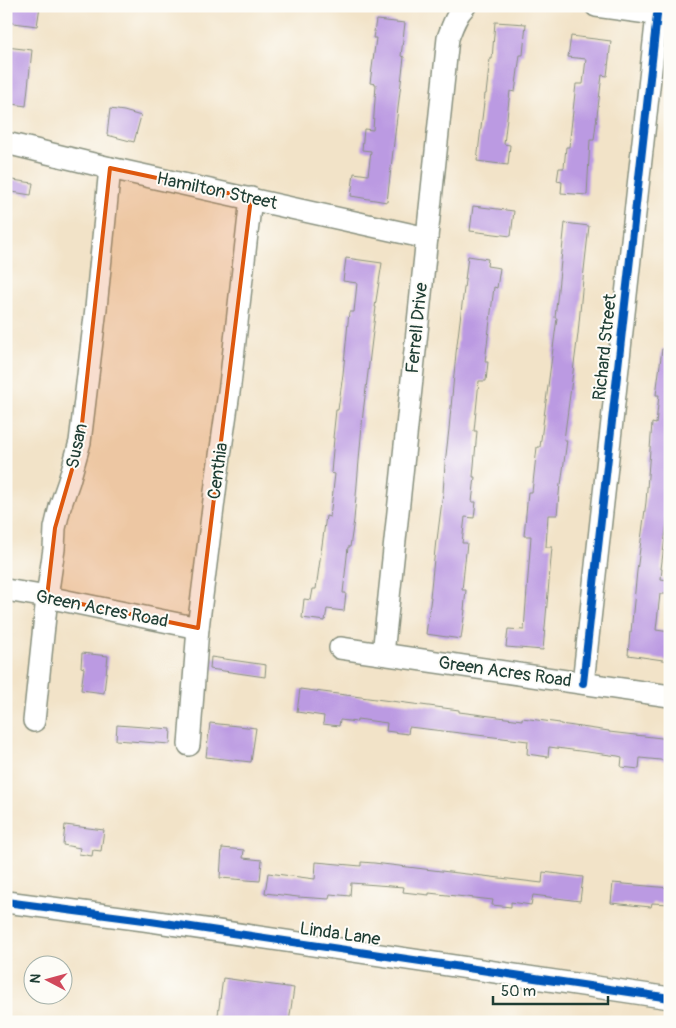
<svg xmlns="http://www.w3.org/2000/svg" width="676" height="1028" viewBox="0 0 676 1028" font-family="Pangolin,sans-serif">
<style>
.building{fill:#bb9ae2}
.lines{fill:none;stroke-linecap:round;stroke-linejoin:round}
.minor-casing{stroke:#88907e;stroke-width:24}
.minor{stroke:#fff;stroke-width:21}
.cycleway-casing{stroke:#fdfcf7;stroke-width:11}
.cycleway{stroke:#0057b8;stroke-width:8}
.marked{fill:#de580e;fill-opacity:0.2;stroke:#de580e;stroke-width:4;stroke-linejoin:round}
.labels{text-anchor:middle;dominant-baseline:central;stroke-width:4;stroke-linejoin:round;paint-order:stroke}
.street-label{font-size:18px;fill:#1f3d34;stroke:#fdfcf7}
</style>
<rect width="100%" height="100%" fill="#fdfcf7"/>
<filter id="ink" filterUnits="userSpaceOnUse"><feTurbulence type="fractalNoise" baseFrequency=".02" numOctaves="2"/><feDisplacementMap in="SourceGraphic" scale="10" xChannelSelector="R" yChannelSelector="G"/><feConvolveMatrix kernelMatrix="1 2 1 2 8 2 1 2 1" color-interpolation-filters="sRGB"/></filter>
<filter id="wash" filterUnits="userSpaceOnUse"><feTurbulence type="fractalNoise" baseFrequency=".0096" numOctaves="4" result="noise"/><feDisplacementMap in="SourceGraphic" scale="20" xChannelSelector="R" yChannelSelector="G"/><feGaussianBlur stdDeviation="1.12" result="paint"/><feColorMatrix in="noise" values="0 0 0 0 0 0 0 0 0 0 0 0 0 0 0 0 0 1.4 0 .05"/><feComposite in="paint" operator="in"/></filter>
<g filter="url(#wash)">
<rect width="100%" height="100%" fill="#f2e3c8"/>
<g id="blocks">
<g class="building">
<polygon points="6,6 40,6 37,26 6,22"/>
<polygon points="376,20 405,23 401,56 404,57 387,202 351,196 354,173 368,175 371,151 362,150 364,129 373,130 376,84 370,83 376,38 373,38"/>
<polygon points="495,22 526,24 523,55 520,55 515,92 510,91 504,144 510,145 508,165 477,161 485,94 486,94 490,59 492,59"/>
<polygon points="571,36 611,41 607,76 602,75 594,140 590,140 587,195 561,193 562,182 557,181 559,168 564,168 566,147 569,147 576,84 583,84 586,59 568,57"/>
<polygon points="6,47 32,50 26,106 6,103"/>
<polygon points="110,109 124,111 141,116 134,142 107,135"/>
<polygon points="6,179 33,183 31,195 6,191"/>
<polygon points="473,206 514,211 511,236 470,231"/>
<polygon points="565,223 589,226 583,279 578,334 564,440 567,440 561,485 560,484 557,515 548,515 546,547 552,547 543,650 506,647 508,629 524,630 531,536 524,536 528,492 532,492 537,447 540,447 557,318 555,318"/>
<polygon points="468,256 488,259 487,266 500,268 497,288 494,287 485,362 488,362 486,381 479,381 474,431 477,431 473,477 475,477 472,502 476,502 474,518 465,517 462,543 467,543 462,590 466,590 464,610 465,610 461,639 426,634 431,597 430,597 436,540 437,540 443,493 445,464 449,429 456,353"/>
<polygon points="346,258 382,263 375,307 376,307 363,413 354,520 350,547 348,547 343,593 346,593 344,611 327,609 325,621 302,618 304,599 311,600 313,589 316,589 326,516 330,517 335,474 331,473 334,438 333,438 336,410 338,410 343,374 349,312 354,312 357,283 343,281"/>
<polygon points="662,349 670,350 670,498 661,569 662,569 661,579 668,580 666,594 660,594 656,630 670,632 670,661 628,655 630,632 631,632 637,571 646,502 652,423 656,424 659,395 656,395"/>
<polygon points="82,653 108,656 104,693 81,690 84,668 81,667"/>
<polygon points="211,657 266,665 265,677 210,669"/>
<polygon points="300,689 459,710 459,712 522,720 522,718 560,723 560,724 609,731 609,732 670,739 670,761 640,758 639,769 621,767 622,757 618,756 549,747 548,757 527,754 528,741 409,727 408,734 386,731 387,723 357,719 357,722 340,720 339,726 323,724 324,716 297,712"/>
<polygon points="210,723 256,728 251,762 206,757"/>
<polygon points="117,725 171,729 170,744 116,740"/>
<polygon points="65,825 104,830 101,851 93,850 92,856 79,854 80,848 63,845"/>
<polygon points="222,848 244,850 243,858 262,860 260,881 220,878"/>
<polygon points="316,862 361,866 361,862 374,863 542,883 543,872 583,877 580,901 533,895 531,905 511,902 511,907 492,905 493,900 429,893 429,895 403,892 404,887 351,883 350,896 330,894 329,899 298,897 265,893 268,873 315,879"/>
<polygon points="613,883 670,888 670,904 652,903 651,907 611,903"/>
<polygon points="223,978 294,988 289,1022 217,1022"/>
</g>
</g>
</g>
<g filter="url(#ink)">
<use href="#blocks" fill-opacity="0" stroke="#88907e" stroke-width="1"/>
<g class="lines">
<g class="minor-casing">
<g id="minor">
<polyline points="596,6 670,16"/>
<polyline points="6,143 110,168 427,238"/>
<polyline points="6,590 47,597 198,628"/>
<polyline points="340,648 670,696"/>
<path d="M383,654L448,38C452,27 456,15 465,6"/>
<polyline points="583,683 657,15"/>
<polyline points="34,721 47,597 54,549 55,528 60,507 69,481 80,442 96,308 110,168"/>
<polyline points="189,745 198,628 216,484 230,385 251,198"/>
<polyline points="6,902 144,920 670,998"/>
</g>
</g>
<use href="#minor" class="minor"/>
<g class="cycleway-casing">
<g id="cycleway">
<polyline points="583,683 657,15"/>
<polyline points="6,902 144,920 670,998"/>
</g>
</g>
<use href="#cycleway" class="cycleway"/>
</g>
</g>
<path class="marked" d="M110,168L251,198L198,628L47,597L55,528L80,442Z"/>
<g class="labels">
<g class="street-label">
<text transform="translate(217 191) rotate(12)">Hamilton Street</text>
<text transform="translate(417 328) rotate(-84)">Ferrell Drive</text>
<text transform="translate(605 347) rotate(-84)">Richard Street</text>
<text transform="translate(77 446) rotate(-78)">Susan</text>
<text transform="translate(218 471) rotate(-82)">Centhia</text>
<text transform="translate(102 609) rotate(11)">Green Acres Road</text>
<text transform="translate(505 672) rotate(8)">Green Acres Road</text>
<text transform="translate(340 934) rotate(8)">Linda Lane</text>
</g>
</g>
<rect width="676" height="1028" fill="none" stroke="#fdfcf7" stroke-width="25"/>
<g transform="translate(48 980) rotate(276)"><circle r="24" fill="#fdfcf7" stroke="#a4b0a9"/>
<path d="M0-4L9 19L0 12L-9 19Z" fill="#d1495b"/>
<text y="-8" font-size="14" font-weight="bold" text-anchor="middle" fill="#1f3d34">N</text>
</g>
<path d="M493 996v8h115v-8" fill="none" stroke="#1f3d34" stroke-width="2.5"/>
<text x="501" y="996" font-size="15" fill="#1f3d34" stroke="#fdfcf7" stroke-width="4" paint-order="stroke">50 m</text>
</svg>
